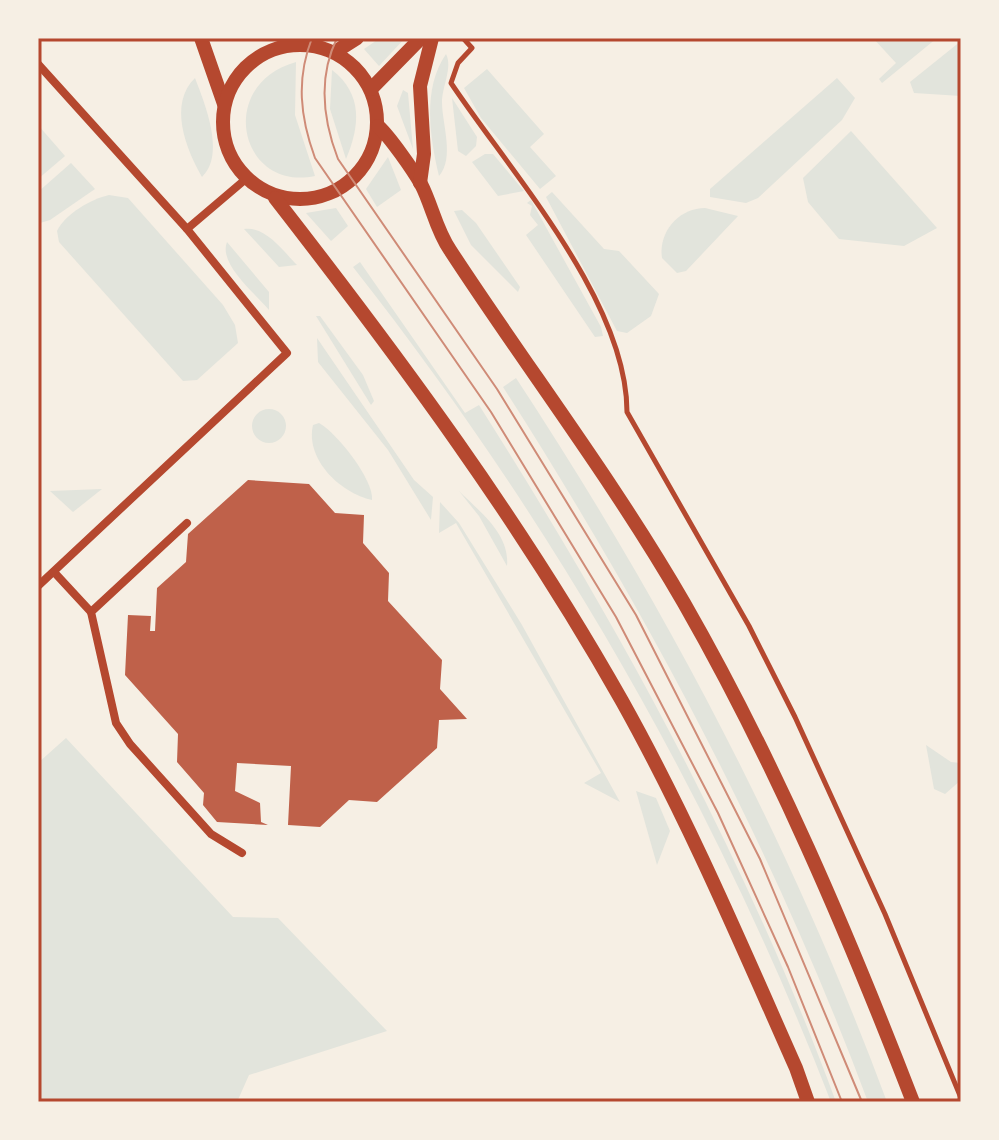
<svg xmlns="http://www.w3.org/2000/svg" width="999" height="1140" viewBox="0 0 999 1140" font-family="'Work Sans',sans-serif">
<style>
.green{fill:#e2e4dc}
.building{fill:#bf614a}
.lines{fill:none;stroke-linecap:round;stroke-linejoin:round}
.path{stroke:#b5482f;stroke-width:5}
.minor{stroke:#b5482f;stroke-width:8}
.tertiary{stroke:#b5482f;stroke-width:14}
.tram{stroke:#cf8b77;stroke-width:2}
.neatline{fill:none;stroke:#b5482f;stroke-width:3}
</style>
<rect width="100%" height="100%" fill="#f6efe4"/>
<g class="green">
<polygon points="380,38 405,38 379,66 364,49"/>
<polygon points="873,38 937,38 882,83 879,79 896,63"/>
<polygon points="961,41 961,96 914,93 910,82"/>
<path d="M446,54C453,67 442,87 442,102C442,124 455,158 439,176C430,137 422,89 446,54Z"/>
<path d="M296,62L295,115L315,176C240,192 215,85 296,62Z"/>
<polygon points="487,69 544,134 530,147 556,176 540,189 481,118 464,88"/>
<path d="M332,70C363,94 360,126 346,159L330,109Z"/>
<path d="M195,78C205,104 226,155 202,177C186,149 168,104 195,78Z"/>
<polygon points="837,78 855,98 842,120 758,198 746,203 710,197 710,189"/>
<polygon points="403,90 408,93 413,149 397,106"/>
<polygon points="452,98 477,137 476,146 466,156 458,151"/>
<polygon points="38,125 65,156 38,179"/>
<polygon points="851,131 937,228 904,246 839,239 808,202 803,178"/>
<polygon points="485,154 493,154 524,191 498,196 472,162"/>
<polygon points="388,157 401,190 377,207 366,189"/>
<polygon points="71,163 95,189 50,220 40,223 38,192"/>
<polygon points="552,192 604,249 619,251 659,294 651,316 627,333 617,331 546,197"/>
<path d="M109,195L128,198L223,305L235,325L238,343L197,380L183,381L59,242L57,231C65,214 91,199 109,195Z"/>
<polygon points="531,200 601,327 603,336 595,337 526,235 538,225 530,215 532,206 527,203"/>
<polygon points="336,208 348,226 331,241 306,213"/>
<path d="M705,208L738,216L686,271L677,273L662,258C658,232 679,208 705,208Z"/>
<polygon points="462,210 476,223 520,287 518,292 471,245 454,211"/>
<path d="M244,229C266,226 283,251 297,265L279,267Z"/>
<path d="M227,242L269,292V310C256,294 218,264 227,242Z"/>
<path d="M360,262L465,413L479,405C619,626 745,855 836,1102H831C714,801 553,521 353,267Z"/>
<polygon points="316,316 320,316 363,375 374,401 371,405"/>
<polygon points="317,338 414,480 433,497 431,520 388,450 318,362"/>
<path d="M516,378C666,606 792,846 887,1102H868C774,850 648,613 503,387Z"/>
<circle cx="269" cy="426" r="17"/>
<path d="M319,423C337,433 374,480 372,500C340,493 305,459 313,425Z"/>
<polygon points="102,489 73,512 50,491"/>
<path d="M459,491C480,512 510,534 507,566L479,516Z"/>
<polygon points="440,502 459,523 522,625 620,802 584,783 601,773 456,523 439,533"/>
<polygon points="66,738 233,917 278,918 387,1031 249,1075 237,1102 38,1102 38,763"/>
<polygon points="926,745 951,762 961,763 961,780 945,794 934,789"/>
<polygon points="636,791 656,798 670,831 657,865"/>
</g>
<polygon class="building" points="248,480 309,484 335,513 364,515 363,543 389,573 388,601 442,660 440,689 467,719 439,720 437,748 377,802 349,800 320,827 288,825 291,766 237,763 235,791 260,803 261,822 268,825 217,822 203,805 204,793 177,762 178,734 125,675 128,615 151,616 150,631 155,631 157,588 186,562 188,534"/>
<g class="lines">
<path class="path" d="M463,38L472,48L458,63L451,83C511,173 627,301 627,412L749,626L795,717L885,914L961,1098"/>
<g class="minor">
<polyline points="38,64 187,229 287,353 38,586"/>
<polyline points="187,229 247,178"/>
<polyline points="187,523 91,612 116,723 130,744 211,834 242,853"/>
<polyline points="54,572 91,612"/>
</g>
<g class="tertiary">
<polyline points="201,38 224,104"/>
<circle cx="300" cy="122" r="77"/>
<polyline points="335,52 357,38"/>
<polyline points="371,89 421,38"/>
<path d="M378,126C390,137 413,170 421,184C432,205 436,230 450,250C527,368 613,480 684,603C775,762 847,931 913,1102"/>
<polyline points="420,183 424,154 420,86 432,38"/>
<path d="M275,198C401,360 521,522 622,701C688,819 741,944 796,1068L808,1102"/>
</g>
<g class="tram">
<path d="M312,38C296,79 300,117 315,158L491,412L616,617L718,813L788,967L842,1102"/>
<path d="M337,38C318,77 323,120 338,159L497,389L636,615L760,859L862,1102"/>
</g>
</g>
<rect width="999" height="1140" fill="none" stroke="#f6efe4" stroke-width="80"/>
<rect x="40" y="40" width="919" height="1060" class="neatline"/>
</svg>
